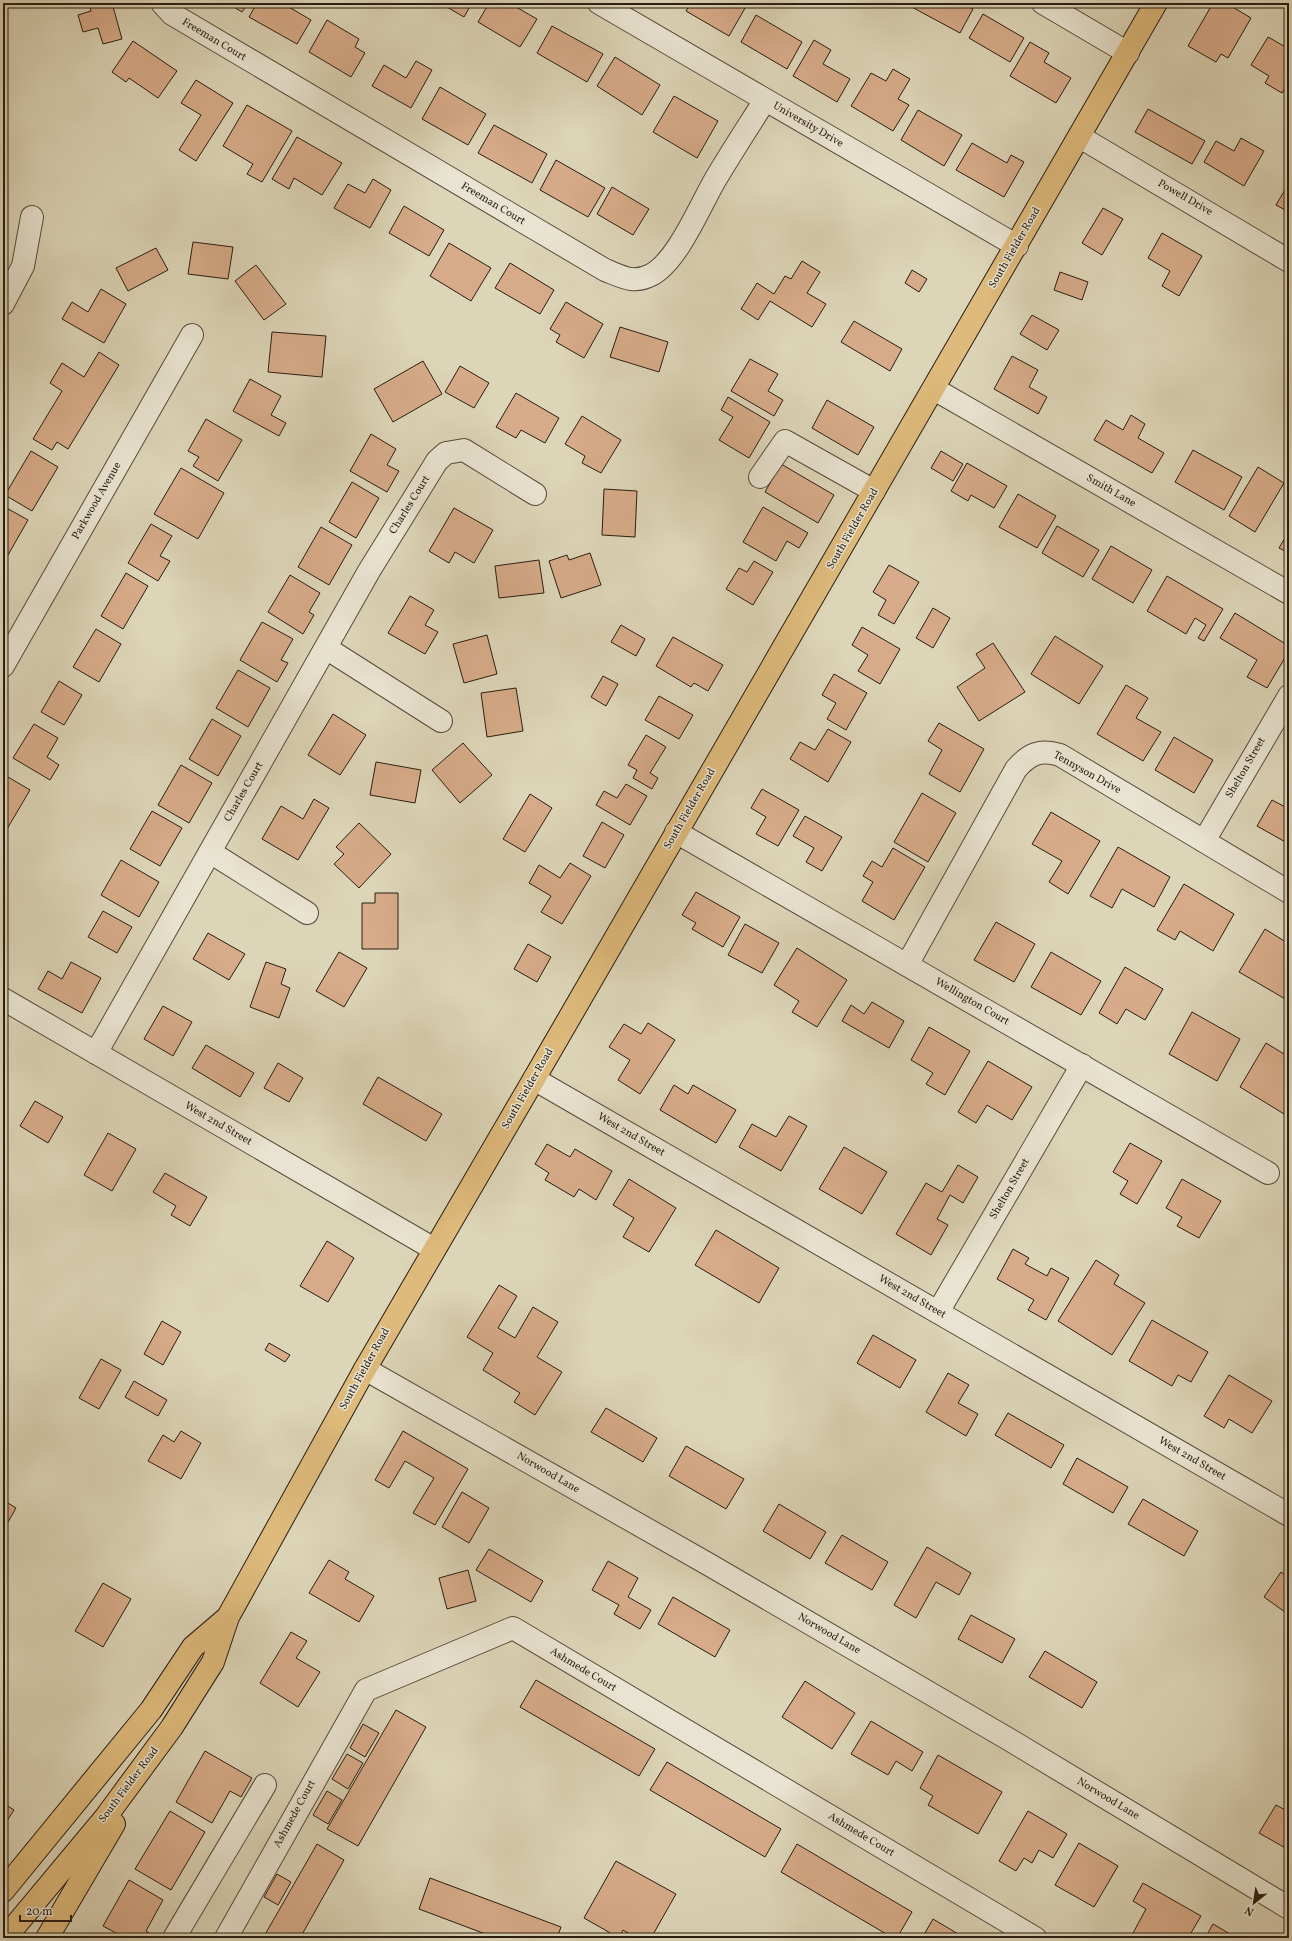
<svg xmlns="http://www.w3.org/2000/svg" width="1292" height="1941" viewBox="0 0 1292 1941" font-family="Vollkorn,serif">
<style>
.building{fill:#d7ab89;stroke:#291d12}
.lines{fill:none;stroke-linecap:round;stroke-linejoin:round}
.minor-casing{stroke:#564b3c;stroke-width:24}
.major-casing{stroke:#291d12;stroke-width:24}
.minor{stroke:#e9e4d1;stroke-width:22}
.major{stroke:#deba7c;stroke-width:22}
.labels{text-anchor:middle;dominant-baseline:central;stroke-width:3;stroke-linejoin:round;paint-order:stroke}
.street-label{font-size:11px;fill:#291d12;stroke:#e9e4d1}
</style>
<rect width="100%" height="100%" fill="#ddd5b8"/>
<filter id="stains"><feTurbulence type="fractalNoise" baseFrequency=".005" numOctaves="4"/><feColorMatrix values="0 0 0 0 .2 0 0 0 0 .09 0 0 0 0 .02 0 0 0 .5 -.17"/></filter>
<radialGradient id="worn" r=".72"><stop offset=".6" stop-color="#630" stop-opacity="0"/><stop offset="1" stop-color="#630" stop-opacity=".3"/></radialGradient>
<g class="building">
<polygon points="89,3 112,3 122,39 103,44 98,28 83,32 78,15 91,11"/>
<polygon points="227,3 248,3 242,12"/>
<polygon points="257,3 282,3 311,20 297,44 249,17"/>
<polygon points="440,3 472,3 464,17"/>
<polygon points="489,3 509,3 537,19 520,47 478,22"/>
<polygon points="691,3 748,3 729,36 686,11"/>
<polygon points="909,3 962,3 973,9 960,33 908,5"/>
<polygon points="1213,3 1226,3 1251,18 1228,58 1221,54 1216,62 1188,46"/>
<polygon points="983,14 1024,38 1010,62 969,38"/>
<polygon points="756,15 802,42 787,69 741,42"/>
<polygon points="327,20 359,39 355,47 365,53 351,77 309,52"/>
<polygon points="552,26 603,54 587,82 537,53"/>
<polygon points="1268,37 1289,49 1289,81 1282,93 1265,83 1269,76 1251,65"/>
<polygon points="814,40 831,50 823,64 850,79 837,102 793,76"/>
<polygon points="133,41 177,71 158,98 129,78 126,82 112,72"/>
<polygon points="1030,42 1049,53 1044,62 1071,78 1056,103 1010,76"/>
<polygon points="615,57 660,85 642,115 597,86"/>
<polygon points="416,61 432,70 411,108 372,86 384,65 406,78"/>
<polygon points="893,69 910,79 898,99 909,105 893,131 851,106 871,73 886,81"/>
<polygon points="196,80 233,103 196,161 179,150 201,115 181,103"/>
<polygon points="440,87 486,114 468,145 422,119"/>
<polygon points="674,96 718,121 697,158 653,132"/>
<polygon points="247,105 292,131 262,182 247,174 253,164 223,146"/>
<polygon points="1148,109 1205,141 1192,164 1135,132"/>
<polygon points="918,110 962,135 944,166 901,140"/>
<polygon points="494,125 547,154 532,183 478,153"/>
<polygon points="297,137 342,163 322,195 294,178 289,189 272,179"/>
<polygon points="1241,138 1264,151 1244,186 1204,162 1216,141 1234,151"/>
<polygon points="972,143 1007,163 1011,155 1024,162 1004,197 956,170"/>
<polygon points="556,160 605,188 588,217 540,190"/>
<polygon points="373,179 391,190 370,228 334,208 348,184 365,193"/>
<polygon points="1289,183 1289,212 1276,205"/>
<polygon points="612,187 649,209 633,235 597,214"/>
<polygon points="404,206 444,230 429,256 389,233"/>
<polygon points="1103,208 1123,219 1102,255 1082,243"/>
<polygon points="1162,233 1202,256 1179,296 1162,286 1170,271 1148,258"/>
<polygon points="193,242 233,247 228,279 188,274"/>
<polygon points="449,243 491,268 471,301 430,276"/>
<polygon points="156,248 168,270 128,291 116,268"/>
<polygon points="802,261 820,272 807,293 826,304 812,327 770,301 758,320 741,309 757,283 774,294 785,276 791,279"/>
<polygon points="510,263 554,290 540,314 495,288"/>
<polygon points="256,265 286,304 264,320 235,281"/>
<polygon points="912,270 927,279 919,292 905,283"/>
<polygon points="1060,272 1088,282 1082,300 1054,290"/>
<polygon points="101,289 126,304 104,343 62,319 72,302 88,312"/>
<polygon points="566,302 603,324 584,358 556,342 560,335 550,329"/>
<polygon points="1032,315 1059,330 1047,350 1020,334"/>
<polygon points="854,321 902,349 890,371 841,342"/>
<polygon points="620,327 668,342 659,372 610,357"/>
<polygon points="272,332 326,336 322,377 268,372"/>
<polygon points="99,352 119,365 68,449 57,442 52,450 33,439 62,391 50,383 62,363 84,377"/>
<polygon points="1012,356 1038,370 1029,387 1047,397 1038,414 994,389"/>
<polygon points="750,359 778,374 768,391 783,400 774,416 731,391"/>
<polygon points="423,361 442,394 393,422 374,389"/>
<polygon points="460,366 489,383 474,408 445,392"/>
<polygon points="250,379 281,396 271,415 286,423 279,436 233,411"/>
<polygon points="516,393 559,418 545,443 521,430 516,438 496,427"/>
<polygon points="728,397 770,422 749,458 719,440 733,417 721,410"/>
<polygon points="827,400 874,427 858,455 812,428"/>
<polygon points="1131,415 1145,424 1138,438 1164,453 1152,473 1094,440 1106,420 1123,430"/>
<polygon points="582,416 621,440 601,473 582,463 585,456 565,444"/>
<polygon points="206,419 242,440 218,481 193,466 199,457 188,451"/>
<polygon points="371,434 396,449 387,465 399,471 387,492 350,471"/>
<polygon points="1193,450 1242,477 1224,510 1175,482"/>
<polygon points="31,451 58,467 32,511 5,495"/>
<polygon points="941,451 963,464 953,481 931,468"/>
<polygon points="967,463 1007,486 994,508 971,495 968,501 951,491"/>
<polygon points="781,464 834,495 818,523 765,492"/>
<polygon points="1258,467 1284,483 1255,532 1229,516"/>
<polygon points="181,468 224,493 198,539 154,514"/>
<polygon points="352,482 379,498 356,538 329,522"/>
<polygon points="604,489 637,491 635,537 602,535"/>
<polygon points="1018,494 1056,516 1037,548 999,527"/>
<polygon points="3,506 28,520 4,562 3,561"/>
<polygon points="763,507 808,533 799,548 787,541 776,561 743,542"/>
<polygon points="454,508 493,530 474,563 455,552 449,563 429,551"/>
<polygon points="151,524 172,536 160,556 170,561 158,581 128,563"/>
<polygon points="1057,526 1099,550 1083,577 1042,553"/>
<polygon points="321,527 352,545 329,585 298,567"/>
<polygon points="1289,531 1289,553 1279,548"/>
<polygon points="1111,546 1152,570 1133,603 1092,579"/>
<polygon points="590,553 601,585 561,598 549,561 567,555 569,560"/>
<polygon points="539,560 544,593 499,598 495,566"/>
<polygon points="754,561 773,572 753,605 726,589 739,568 747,572"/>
<polygon points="889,565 919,582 894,624 878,615 886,600 873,592"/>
<polygon points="126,573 148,586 123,629 101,616"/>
<polygon points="290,575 320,593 309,612 314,615 303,634 268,612"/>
<polygon points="1167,576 1223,609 1204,641 1198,638 1206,625 1195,618 1186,634 1147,611"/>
<polygon points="410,596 434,610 425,625 438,632 425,654 388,633"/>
<polygon points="933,608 950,618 933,648 916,638"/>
<polygon points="1235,613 1289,646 1289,651 1267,688 1247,677 1257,660 1220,638"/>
<polygon points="262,622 293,639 281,660 288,663 277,682 240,660"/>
<polygon points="621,625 645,639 636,656 611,642"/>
<polygon points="862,627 900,649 880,684 858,671 868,655 852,645"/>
<polygon points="96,629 121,644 99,682 73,667"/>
<polygon points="487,635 497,674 464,683 453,644"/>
<polygon points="1055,636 1103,666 1079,704 1031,674"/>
<polygon points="673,637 723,665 708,691 694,683 691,687 656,666"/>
<polygon points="993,643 1025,692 979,721 957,687 985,668 976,654"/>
<polygon points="238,670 270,688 248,727 216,708"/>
<polygon points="834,674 867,693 846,730 827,719 836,703 822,695"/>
<polygon points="603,676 618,684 606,706 591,697"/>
<polygon points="59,681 82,695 64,725 41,712"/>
<polygon points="1126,685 1148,698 1136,718 1161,732 1143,761 1097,734"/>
<polygon points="516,688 523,731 487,737 481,693"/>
<polygon points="659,696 693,715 679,739 645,720"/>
<polygon points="333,714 366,735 340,775 308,755"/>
<polygon points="212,719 241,736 218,776 189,759"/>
<polygon points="939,723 984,749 960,792 929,774 942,750 928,741"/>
<polygon points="34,724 58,738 47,757 59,765 50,780 13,758"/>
<polygon points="828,729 851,742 828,782 790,759 800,742 815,750"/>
<polygon points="646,735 666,747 650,773 658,778 652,789 633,778 637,770 628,765"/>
<polygon points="1174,737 1213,760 1194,793 1155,770"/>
<polygon points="463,743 492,775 460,803 432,770"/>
<polygon points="376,762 421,770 415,803 370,795"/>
<polygon points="181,765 212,783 189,823 158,805"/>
<polygon points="3,774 30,790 7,829 3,826"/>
<polygon points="626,784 647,796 630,825 596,805 604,791 617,798"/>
<polygon points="762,789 799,810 778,846 756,834 766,817 751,808"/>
<polygon points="922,793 956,813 928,862 894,842"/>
<polygon points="530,794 552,808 525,852 503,839"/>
<polygon points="314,799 329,808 298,860 262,839 281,806 303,819"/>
<polygon points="1272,800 1289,809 1289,844 1257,826"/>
<polygon points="152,811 182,828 160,866 130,849"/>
<polygon points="1051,812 1100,841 1068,894 1049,882 1062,861 1032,844"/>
<polygon points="805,816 842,837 822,871 806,862 814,848 793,836"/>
<polygon points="602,822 624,835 605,868 583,856"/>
<polygon points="359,823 391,854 359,888 334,864 344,854 336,847"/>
<polygon points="1118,847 1170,877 1154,907 1122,889 1112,908 1090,896"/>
<polygon points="893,848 925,867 894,920 862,901 873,882 863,876 872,861 882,867"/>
<polygon points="121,860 159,882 139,917 101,895"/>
<polygon points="570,863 591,876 562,924 541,912 551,896 529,883 539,865 560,878"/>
<polygon points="1184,884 1234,914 1213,951 1180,931 1175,940 1157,930"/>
<polygon points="696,892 740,917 723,947 692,929 696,923 682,915"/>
<polygon points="375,893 398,893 398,949 362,949 362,903 375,903"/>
<polygon points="103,911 132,927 117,953 88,937"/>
<polygon points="996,922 1035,944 1014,982 974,960"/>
<polygon points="745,924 779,943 762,973 728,955"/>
<polygon points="1265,929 1289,944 1289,996 1287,1000 1239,972"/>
<polygon points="208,933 245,954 229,980 193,959"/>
<polygon points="528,944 551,957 537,982 514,969"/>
<polygon points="797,948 847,980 817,1027 792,1012 799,1001 774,985"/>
<polygon points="339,952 367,968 344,1007 316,991"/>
<polygon points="1051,952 1101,981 1081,1015 1031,987"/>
<polygon points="71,962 101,978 82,1013 38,989 48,971 62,979"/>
<polygon points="266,962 286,969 281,984 290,988 279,1018 250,1007"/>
<polygon points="1125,967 1163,989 1145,1020 1126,1009 1117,1024 1099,1013"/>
<polygon points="872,1002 904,1021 889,1048 842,1021 851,1005 864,1014"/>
<polygon points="163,1006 192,1022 173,1056 144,1039"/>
<polygon points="1192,1012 1240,1039 1217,1081 1169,1054"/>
<polygon points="648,1023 675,1040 640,1094 618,1080 630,1060 609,1047 624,1024 641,1034"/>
<polygon points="929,1027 970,1051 945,1095 926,1084 933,1073 911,1060"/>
<polygon points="1266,1043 1289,1057 1289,1117 1240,1087"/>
<polygon points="206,1045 254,1073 240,1097 192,1068"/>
<polygon points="988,1061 1032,1087 1012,1120 987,1105 976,1123 958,1112"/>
<polygon points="278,1063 303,1078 289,1102 264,1088"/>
<polygon points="378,1077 442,1114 426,1141 363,1104"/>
<polygon points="674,1085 688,1094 693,1085 736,1110 716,1143 660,1110"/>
<polygon points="35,1101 63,1117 48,1143 20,1126"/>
<polygon points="789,1116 807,1126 781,1171 739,1147 752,1124 776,1137"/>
<polygon points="108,1133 136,1149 112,1191 84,1175"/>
<polygon points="1130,1143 1162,1161 1137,1204 1120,1194 1128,1181 1113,1172"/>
<polygon points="547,1144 570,1157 575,1149 612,1171 596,1200 579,1189 574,1197 545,1180 549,1173 535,1164"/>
<polygon points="844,1147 887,1172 862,1214 819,1189"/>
<polygon points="958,1165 978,1177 963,1203 950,1195 937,1219 948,1225 931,1255 896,1234 926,1183 942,1192"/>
<polygon points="165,1173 207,1197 190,1226 171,1215 176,1206 153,1192"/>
<polygon points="629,1179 676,1208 649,1252 623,1237 634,1218 613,1205"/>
<polygon points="1182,1179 1221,1201 1199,1238 1177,1226 1182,1217 1166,1208"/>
<polygon points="716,1230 779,1268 759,1303 695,1265"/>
<polygon points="327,1241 354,1258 328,1302 300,1286"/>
<polygon points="1013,1249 1029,1258 1025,1264 1047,1276 1051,1268 1069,1278 1046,1320 1028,1310 1034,1300 997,1279"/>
<polygon points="1096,1260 1119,1275 1114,1284 1145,1303 1112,1355 1058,1321"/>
<polygon points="499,1285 517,1296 498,1328 515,1338 533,1307 558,1322 537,1357 562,1372 535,1415 514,1402 520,1393 483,1370 493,1353 467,1337"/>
<polygon points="1152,1320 1208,1352 1191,1382 1178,1375 1172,1386 1129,1361"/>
<polygon points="162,1321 181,1332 163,1365 144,1354"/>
<polygon points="873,1335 916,1360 900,1388 857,1363"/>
<polygon points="269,1343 290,1355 285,1362 265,1350"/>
<polygon points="101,1359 121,1370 99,1409 79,1398"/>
<polygon points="948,1373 969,1385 958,1403 978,1414 966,1436 926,1412"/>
<polygon points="1229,1375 1272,1401 1252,1433 1229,1419 1224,1428 1204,1416"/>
<polygon points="134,1381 167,1400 158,1416 125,1397"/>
<polygon points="606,1408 657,1438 643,1462 591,1432"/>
<polygon points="1008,1413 1064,1445 1051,1468 995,1435"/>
<polygon points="181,1431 201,1443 181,1479 148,1461 163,1435 174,1442"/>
<polygon points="403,1431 468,1469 435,1525 413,1513 434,1478 405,1461 389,1488 375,1480"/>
<polygon points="686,1446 744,1479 726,1509 669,1476"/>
<polygon points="1077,1458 1128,1487 1113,1513 1063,1484"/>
<polygon points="462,1492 489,1508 469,1543 442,1527"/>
<polygon points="1143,1499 1198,1531 1184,1556 1128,1524"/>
<polygon points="3,1500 16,1508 3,1531"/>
<polygon points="779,1504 826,1532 810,1559 763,1531"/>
<polygon points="842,1535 888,1562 872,1590 825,1563"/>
<polygon points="927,1547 971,1573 959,1595 936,1582 916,1618 894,1605"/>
<polygon points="489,1549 543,1581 531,1602 476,1570"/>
<polygon points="329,1560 349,1572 345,1579 374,1596 359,1622 309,1593"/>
<polygon points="608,1561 638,1578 628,1597 651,1610 640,1629 614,1614 619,1605 592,1590"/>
<polygon points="468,1570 476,1601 447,1609 439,1578"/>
<polygon points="1281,1572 1289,1578 1289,1615 1264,1597"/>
<polygon points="103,1583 131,1599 103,1647 75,1631"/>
<polygon points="673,1597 730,1630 715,1657 658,1624"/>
<polygon points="971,1615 1015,1639 1002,1663 958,1639"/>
<polygon points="291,1632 307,1641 296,1658 320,1672 298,1707 260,1683"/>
<polygon points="1045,1651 1097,1682 1082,1708 1029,1677"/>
<polygon points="536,1680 655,1749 639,1776 520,1707"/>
<polygon points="805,1681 855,1713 832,1749 782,1717"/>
<polygon points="396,1710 426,1727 358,1846 327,1829"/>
<polygon points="871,1721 923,1752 912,1771 896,1761 888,1775 851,1754"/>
<polygon points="363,1724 379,1733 365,1757 350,1748"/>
<polygon points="205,1751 252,1778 241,1797 230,1791 212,1823 176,1802"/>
<polygon points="347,1754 363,1763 348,1789 332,1779"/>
<polygon points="938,1755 1002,1792 978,1834 928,1805 933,1796 920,1788"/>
<polygon points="667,1762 781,1829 765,1857 650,1790"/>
<polygon points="327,1791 342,1800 328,1824 313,1815"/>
<polygon points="3,1803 14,1810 3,1827"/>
<polygon points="1276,1805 1289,1812 1289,1850 1259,1833"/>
<polygon points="170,1811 205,1832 171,1890 135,1869"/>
<polygon points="1028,1811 1067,1834 1053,1858 1039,1850 1032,1863 1024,1858 1016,1871 999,1861"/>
<polygon points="1079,1843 1118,1866 1094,1907 1055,1885"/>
<polygon points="317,1844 344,1860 300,1938 263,1938"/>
<polygon points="797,1844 912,1912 897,1938 893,1938 781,1872"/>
<polygon points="616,1861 676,1894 651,1938 637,1938 623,1930 619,1938 584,1918"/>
<polygon points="277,1874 291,1882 278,1905 264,1897"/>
<polygon points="430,1878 561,1927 557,1938 496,1938 419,1909"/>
<polygon points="129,1880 163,1900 146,1931 157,1938 125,1938 103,1926"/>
<polygon points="1143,1883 1201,1916 1188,1938 1142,1938 1133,1933 1146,1909 1133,1901"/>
<polygon points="933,1919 965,1938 922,1938"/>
<polygon points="1213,1924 1237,1938 1205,1938"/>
</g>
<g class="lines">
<g class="minor-casing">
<g id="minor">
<path d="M162,3L172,14L605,270C623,277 633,284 651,275C677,262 700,206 715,180C731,153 748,127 765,100"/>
<polyline points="599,3 1017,246"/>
<polyline points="1043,3 1128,53"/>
<polyline points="1080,137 1289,261"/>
<polyline points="3,304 23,266 32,217"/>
<polyline points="934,389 1289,593"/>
<polyline points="760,477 785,441 874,491"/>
<polyline points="326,648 441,721"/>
<polyline points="3,666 192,335"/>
<polyline points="676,832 1268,1173"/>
<polyline points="1204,841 1289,696"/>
<polyline points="210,852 307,913"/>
<path d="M907,965L1016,769C1029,754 1040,749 1060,755L1289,892"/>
<polyline points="3,999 434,1249"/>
<polyline points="96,1053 369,571 437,461 446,453 464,450 535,494"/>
<polyline points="534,1079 1289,1515"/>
<polyline points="938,1312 1082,1065"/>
<polyline points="365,1369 708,1564 1010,1740 1289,1908"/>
<polyline points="174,1938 265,1785"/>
<polyline points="226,1938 366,1690 513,1628 1035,1938"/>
</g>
</g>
<g class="major-casing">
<g id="major">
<polyline points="3,1891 151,1710 193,1647 227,1618"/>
<polyline points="5,1938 105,1818 172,1727 213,1662 228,1617 365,1369 534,1079 1156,3"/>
<polyline points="47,1938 114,1824"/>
</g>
</g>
<use href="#minor" class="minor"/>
<use href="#major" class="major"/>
</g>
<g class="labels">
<g class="street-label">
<text transform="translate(214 40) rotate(31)">Freeman Court</text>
<text transform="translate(808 125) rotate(30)">University Drive</text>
<text transform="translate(1185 198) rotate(30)">Powell Drive</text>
<text transform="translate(493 204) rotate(31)">Freeman Court</text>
<text transform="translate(1015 248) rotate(-60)">South Fielder Road</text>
<text transform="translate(1111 491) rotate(30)">Smith Lane</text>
<text transform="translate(97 501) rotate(-60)">Parkwood Avenue</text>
<text transform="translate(410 505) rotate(-58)">Charles Court</text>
<text transform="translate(853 529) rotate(-60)">South Fielder Road</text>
<text transform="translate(1246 768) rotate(-60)">Shelton Street</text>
<text transform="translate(1087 773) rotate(29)">Tennyson Drive</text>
<text transform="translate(244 792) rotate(-60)">Charles Court</text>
<text transform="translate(690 809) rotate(-60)">South Fielder Road</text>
<text transform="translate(972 1002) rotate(30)">Wellington Court</text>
<text transform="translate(528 1089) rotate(-60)">South Fielder Road</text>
<text transform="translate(218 1124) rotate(30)">West 2nd Street</text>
<text transform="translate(631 1135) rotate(30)">West 2nd Street</text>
<text transform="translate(1010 1189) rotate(-60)">Shelton Street</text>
<text transform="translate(912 1297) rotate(30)">West 2nd Street</text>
<text transform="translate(365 1369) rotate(-61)">South Fielder Road</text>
<text transform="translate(1192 1459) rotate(30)">West 2nd Street</text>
<text transform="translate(548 1473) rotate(30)">Norwood Lane</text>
<text transform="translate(829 1634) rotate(30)">Norwood Lane</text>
<text transform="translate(583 1670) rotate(31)">Ashmede Court</text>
<text transform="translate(129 1785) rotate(-53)">South Fielder Road</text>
<text transform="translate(1108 1799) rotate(31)">Norwood Lane</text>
<text transform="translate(295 1814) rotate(-61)">Ashmede Court</text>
<text transform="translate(861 1835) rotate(31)">Ashmede Court</text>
</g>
</g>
<rect width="1292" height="1941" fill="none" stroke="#ddd5b8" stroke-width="16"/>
<rect x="4" y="4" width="1284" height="1933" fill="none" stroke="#291d12" stroke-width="2"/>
<rect x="8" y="8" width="1276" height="1925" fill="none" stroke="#291d12"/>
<g transform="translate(1254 1903) rotate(210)" stroke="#e9e4d1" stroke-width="3" paint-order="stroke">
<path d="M0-3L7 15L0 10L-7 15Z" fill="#291d12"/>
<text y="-6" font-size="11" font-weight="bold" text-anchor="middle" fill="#291d12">N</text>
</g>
<path d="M20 1915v6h51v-6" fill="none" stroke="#291d12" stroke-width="2"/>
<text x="26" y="1915" font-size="12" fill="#291d12" stroke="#e9e4d1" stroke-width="3" paint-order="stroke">20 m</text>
<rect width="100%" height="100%" filter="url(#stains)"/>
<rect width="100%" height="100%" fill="url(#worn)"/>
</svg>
